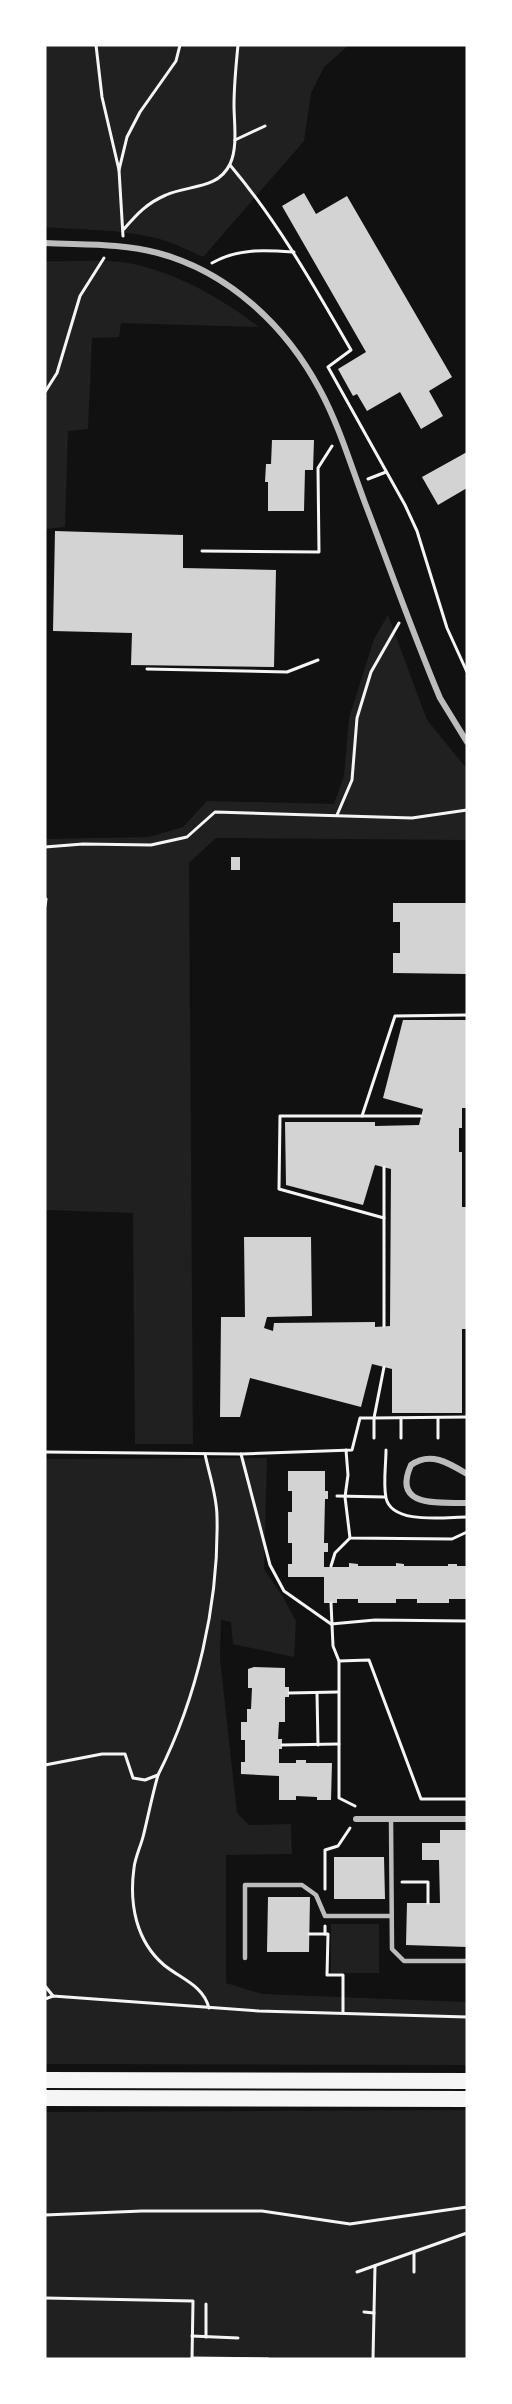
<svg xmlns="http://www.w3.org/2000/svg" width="512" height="2404" viewBox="0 0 512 2404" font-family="'Public Sans',sans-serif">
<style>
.green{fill:#202020}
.building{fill:#d3d3d3}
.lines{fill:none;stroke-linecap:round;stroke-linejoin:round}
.path{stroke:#f5f5f5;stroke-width:3}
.service{stroke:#bcbcbc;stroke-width:4.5}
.minor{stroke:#bcbcbc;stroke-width:6}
.trunk{stroke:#f5f5f5;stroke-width:16}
</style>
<rect width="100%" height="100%" fill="#111"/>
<g class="green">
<path d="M45,45H349L324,67L311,93L304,141L203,257C186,249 170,241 151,237C117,229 80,230 45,227Z"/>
<path d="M45,261C72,262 102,259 128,263C176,272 221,298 259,327L121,323L119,337L92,338L88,429L68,431L65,527L45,529V568Z"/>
<polygon points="388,615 427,720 467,769 467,840 216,838 189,863 193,1444 135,1444 133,1213 45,1210 45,839 149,837 183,827 207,801 334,804 344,776 349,718 374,639"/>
<polygon points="267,1458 264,1569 283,1597 296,1621 294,1657 233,1644 231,1622 221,1620 220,1659 237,1813 249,1825 291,1824 292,1854 226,1855 226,1983 262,1994 467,2002 467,2065 45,2064 45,1459"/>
<rect x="331" y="1924" width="48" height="49"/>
<polygon points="467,2110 467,2359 45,2359 45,2112"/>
</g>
<g class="building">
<polygon points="304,193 316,214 347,196 452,377 429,391 443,416 421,429 400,392 367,411 357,394 353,396 338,369 366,352 282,206"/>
<polygon points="272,440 314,440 313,470 305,470 304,511 268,511 268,482 265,482 266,464 271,464"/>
<polygon points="467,452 467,488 438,505 422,477"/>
<polygon points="55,531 183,535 183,568 276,570 274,667 131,665 132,633 53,631"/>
<rect x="231" y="857" width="9" height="13"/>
<polygon points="393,903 467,903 467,974 393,973 393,953 400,953 400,922 393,922"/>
<polygon points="403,1020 467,1020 467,1108 462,1108 462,1128 459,1128 459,1152 462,1152 462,1207 467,1207 467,1329 462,1329 462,1413 392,1413 392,1369 372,1364 361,1407 250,1378 240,1417 220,1417 221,1317 245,1317 244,1237 311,1237 312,1316 267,1317 264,1328 273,1331 274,1323 375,1322 375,1327 390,1326 391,1169 375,1165 363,1205 286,1185 285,1122 375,1122 375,1126 419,1125 423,1109 383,1098"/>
<polygon points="288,1471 325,1471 325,1491 328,1491 328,1499 325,1499 324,1543 328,1543 328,1552 324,1552 324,1567 349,1567 349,1563 358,1564 358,1566 396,1566 396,1563 404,1564 404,1566 448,1566 448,1564 457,1564 457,1566 467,1566 467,1599 449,1599 449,1603 417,1603 417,1599 396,1599 396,1603 358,1603 358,1599 337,1599 337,1603 324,1603 324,1577 288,1577 288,1564 292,1564 292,1543 288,1543 288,1512 292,1512 292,1491 288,1491"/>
<polygon points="254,1667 285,1668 285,1687 289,1687 289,1697 285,1697 285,1722 279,1722 278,1739 282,1739 282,1749 279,1749 279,1763 296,1763 296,1760 306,1760 306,1763 332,1763 331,1800 317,1800 317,1797 296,1796 296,1800 279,1800 279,1776 241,1774 241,1762 245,1762 245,1740 241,1740 241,1722 247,1722 247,1709 251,1709 252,1688 248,1688 248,1669"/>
<polygon points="440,1830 467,1830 467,1947 406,1945 407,1903 440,1903 439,1860 422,1860 422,1843 440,1843"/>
<polygon points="334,1857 384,1857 385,1899 334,1899"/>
<polygon points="268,1897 310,1897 309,1952 267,1952"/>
</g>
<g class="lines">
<g class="path">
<polyline points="96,45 102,97 119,170"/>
<polyline points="235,140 265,126"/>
<path d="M230,165C278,222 314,286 351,350L328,367L405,505L417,531L447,628L467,672"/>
<path d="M124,229C137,214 147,203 166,195C187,185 218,190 230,164C238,147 234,123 234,105C234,85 236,65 238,45"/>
<polyline points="123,236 119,170 127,137 140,112 176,61 180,45"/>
<path d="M212,263C238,248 265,250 294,252"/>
<polyline points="45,392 57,373 80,296 104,258"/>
<polyline points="368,479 386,472"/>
<polyline points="202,551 319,552 318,468 332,446"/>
<polyline points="147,669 287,672 318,660"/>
<polyline points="337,815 352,780 357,718 371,672 399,623"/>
<polyline points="45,847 83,844 151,845 187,837 215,812 412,818 467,810"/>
<polyline points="45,906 46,899"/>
<polyline points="362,1116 395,1016 467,1015"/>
<polyline points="384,1218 279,1189 280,1116 421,1116"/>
<polyline points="384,1326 384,1167"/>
<polyline points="438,1418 438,1438"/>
<polyline points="374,1438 374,1418 467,1417"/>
<polyline points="401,1438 401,1418"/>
<polyline points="346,1450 348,1475 345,1497 350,1538 452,1539 467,1532"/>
<path d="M386,1450C386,1465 383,1483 386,1498C392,1525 445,1517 467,1517"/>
<polyline points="45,1452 241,1454 352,1450 360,1418 374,1418 384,1367"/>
<polyline points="241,1454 270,1565 284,1591 331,1624 375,1620 467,1621"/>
<polyline points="337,1496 385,1497"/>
<polyline points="331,1566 335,1553 350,1538"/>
<polyline points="331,1603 333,1646 339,1661 339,1798 355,1806"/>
<polyline points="339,1661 369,1660 421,1799 467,1799"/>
<polyline points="289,1693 338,1692"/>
<polyline points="317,1693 318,1745"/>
<polyline points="282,1745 339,1744"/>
<path d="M45,1765L102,1754H125L133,1778L145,1780L158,1775C197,1698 219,1604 217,1517C217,1496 209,1474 205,1454"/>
<path d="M158,1775C152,1796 148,1817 143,1837C140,1848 135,1858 134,1868C129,1904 136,1941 164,1965C181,1979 203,1985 209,2008"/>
<polyline points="402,1882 428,1882 428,1903"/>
<polyline points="325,1889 325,1850 338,1846 350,1828"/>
<polyline points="309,1934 325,1934 325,1926"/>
<polyline points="325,1934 328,1934 327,1975 343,1975 343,2013"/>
<polyline points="45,1986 53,1996"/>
<polyline points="45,1999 53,1996 259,2011 467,2017"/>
<polyline points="45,2215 142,2211 262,2211 350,2224 467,2207"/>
<polyline points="414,2252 414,2272"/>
<polyline points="357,2272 467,2233"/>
<polyline points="45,2298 193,2301 192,2359"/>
<polyline points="364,2312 374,2313"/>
<polyline points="192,2336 238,2338"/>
<polyline points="206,2337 206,2304"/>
<polyline points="192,2358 268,2359"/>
<polyline points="373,2359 375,2266"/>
</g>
<g class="service">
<polyline points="391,1819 392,1949 404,1961 467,1961"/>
<polyline points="245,1958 245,1885 302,1885 316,1895 325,1916 391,1916"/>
</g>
<g class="minor">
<path d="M45,243C82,245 121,243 158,253C229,272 286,326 320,390C339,425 351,466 365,503C390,568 413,634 440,698L467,742"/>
<path d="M467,1474C449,1463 430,1451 411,1465C391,1509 441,1502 467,1503"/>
<polyline points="356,1819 467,1819"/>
</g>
<g class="trunk">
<polyline points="45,2080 467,2081"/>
<polyline points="45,2098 467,2099"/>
</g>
</g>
<rect width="512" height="2404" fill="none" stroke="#ffffff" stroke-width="93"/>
</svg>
